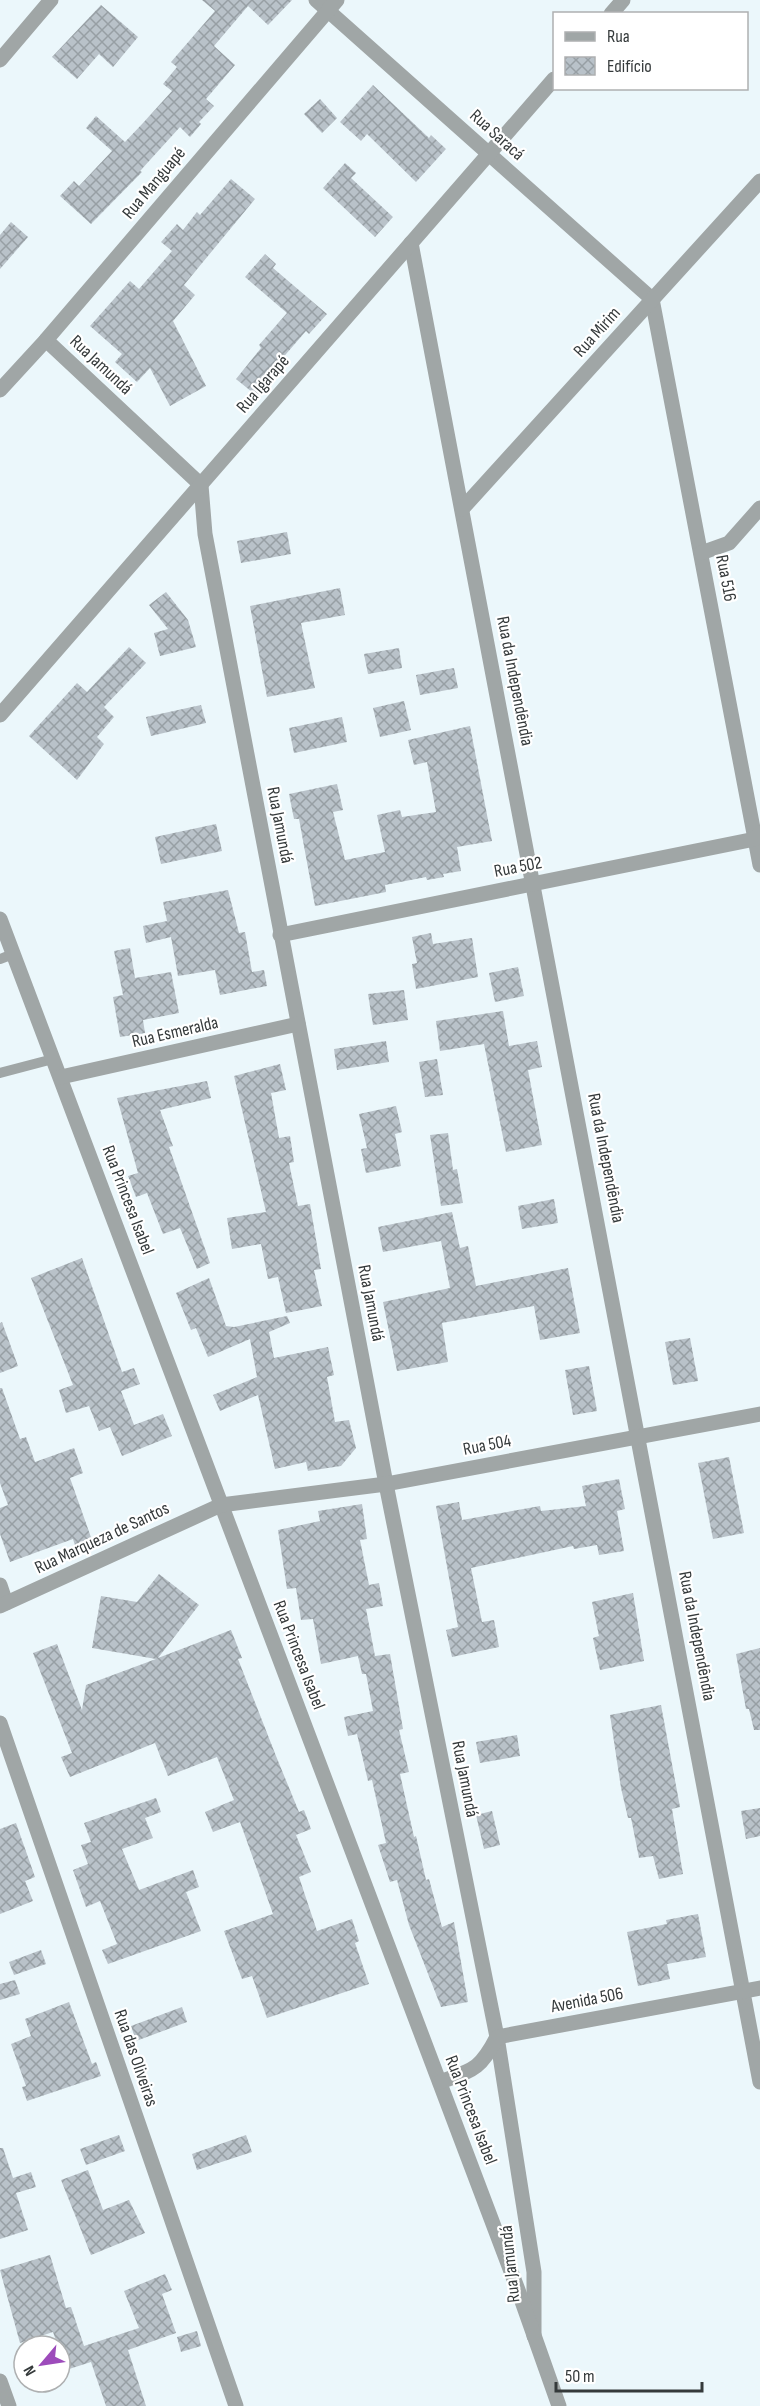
<svg xmlns="http://www.w3.org/2000/svg" width="760" height="2406" viewBox="0 0 760 2406" font-family="'Sofia Sans Condensed',sans-serif">
<style>
.building{fill:url(#building-cross-hatch)}
.lines{fill:none;stroke-linecap:round;stroke-linejoin:round}
.lane{stroke:#a0a6a6;stroke-width:10}
.street{stroke:#a0a6a6;stroke-width:15}
.labels{text-anchor:middle;dominant-baseline:central;stroke-width:4.5;stroke-linejoin:round;paint-order:stroke}
.street-label{font-size:18px;fill:#353a3b;stroke:#fff}
</style>
<defs>
<pattern id="building-cross-hatch" width="8" height="8" patternUnits="userSpaceOnUse" patternTransform="scale(1.5)"><rect width="8" height="8" fill="#b9c2c9"/><path d="M0 0l8 8M0 8l8-8" fill="none" stroke="#979fa4"/></pattern>
</defs>
<rect width="100%" height="100%" fill="#ebf7fb"/>
<g class="building">
<polygon points="202,0 292,0 268,25 248,6 214,46 235,65 206,99 214,106 199,122 201,124 190,137 180,127 140,171 142,172 91,224 60,196 74,181 79,186 112,151 86,128 96,116 125,142 143,123 172,91 163,84 177,67 171,62 215,11"/>
<polygon points="101,5 138,37 113,67 99,54 77,79 52,57"/>
<polygon points="373,85 429,138 431,135 446,149 416,182 367,134 361,141 340,122"/>
<polygon points="320,99 337,118 322,133 304,114"/>
<polygon points="345,163 356,173 351,178 393,217 375,237 323,188"/>
<polygon points="231,179 255,199 184,285 195,295 173,321 206,386 170,406 150,368 137,382 115,362 122,354 90,326 130,281 139,289 172,251 161,242 177,224 183,230 197,212 200,215"/>
<polygon points="11,222 28,237 0,269 0,235"/>
<polygon points="265,254 276,264 273,268 327,314 309,334 306,331 267,376 271,379 257,396 236,379 261,348 259,345 287,313 245,277"/>
<polygon points="287,532 291,554 241,563 237,541"/>
<polygon points="340,588 345,615 301,623 315,688 267,697 250,606"/>
<polygon points="166,592 188,620 196,647 160,656 154,633 168,629 149,605"/>
<polygon points="129,647 146,663 104,707 114,717 97,737 104,744 77,780 29,736 77,683 87,692"/>
<polygon points="399,648 402,668 368,674 364,654"/>
<polygon points="454,668 458,688 420,695 416,675"/>
<polygon points="404,701 411,730 380,737 373,708"/>
<polygon points="201,705 206,723 151,736 146,717"/>
<polygon points="342,717 347,742 294,753 289,728"/>
<polygon points="470,726 492,841 457,847 461,871 443,874 444,877 427,880 426,877 385,885 386,892 315,906 299,819 294,819 289,794 337,784 343,810 333,812 345,860 385,852 377,815 400,810 402,817 436,812 427,762 414,765 408,740"/>
<polygon points="216,824 222,851 161,864 155,837"/>
<polygon points="228,890 239,933 245,932 252,972 264,970 267,986 220,995 215,970 178,976 171,937 146,943 143,926 167,921 163,902"/>
<polygon points="431,933 433,944 472,938 478,977 416,989 412,964 417,963 412,937"/>
<polygon points="130,948 135,978 171,972 179,1013 143,1020 145,1033 120,1037 113,997 123,995 114,951"/>
<polygon points="518,967 524,996 495,1002 489,973"/>
<polygon points="404,990 408,1020 373,1025 368,994"/>
<polygon points="503,1011 509,1046 537,1041 542,1067 528,1070 542,1145 506,1152 484,1044 440,1051 436,1021"/>
<polygon points="386,1041 389,1062 337,1070 334,1049"/>
<polygon points="437,1059 443,1095 425,1097 419,1062"/>
<polygon points="280,1064 286,1090 271,1093 279,1138 290,1136 294,1162 289,1163 298,1206 310,1204 321,1269 314,1270 322,1306 286,1313 278,1277 268,1279 261,1244 232,1249 227,1218 266,1212 234,1076"/>
<polygon points="207,1081 211,1098 160,1110 173,1146 169,1147 210,1263 197,1269 180,1228 163,1234 147,1193 136,1197 128,1176 138,1173 117,1098"/>
<polygon points="396,1106 402,1132 395,1134 401,1166 366,1173 361,1149 367,1148 359,1114"/>
<polygon points="448,1133 453,1170 457,1169 463,1203 441,1206 430,1135"/>
<polygon points="554,1199 558,1223 522,1229 518,1206"/>
<polygon points="452,1212 460,1248 468,1246 476,1286 568,1268 580,1333 540,1340 534,1306 442,1323 448,1362 397,1371 383,1302 450,1288 441,1241 383,1252 378,1227"/>
<polygon points="82,1258 122,1372 134,1368 140,1384 121,1391 134,1425 163,1414 172,1436 122,1456 110,1427 99,1431 89,1406 66,1413 59,1390 73,1385 31,1278"/>
<polygon points="209,1278 226,1326 234,1327 287,1316 290,1323 269,1332 274,1358 328,1347 334,1375 327,1377 335,1422 349,1420 356,1448 341,1466 308,1471 306,1462 275,1469 258,1395 220,1411 213,1395 257,1377 250,1339 208,1357 196,1328 191,1330 176,1293"/>
<polygon points="2,1322 18,1366 0,1373 0,1323"/>
<polygon points="690,1338 698,1381 673,1385 665,1342"/>
<polygon points="589,1366 597,1411 573,1415 565,1370"/>
<polygon points="0,1388 2,1388 20,1439 26,1437 35,1462 74,1448 83,1473 70,1478 93,1543 76,1549 73,1539 10,1562 0,1534 0,1508 8,1505 0,1483"/>
<polygon points="729,1457 744,1533 713,1539 698,1463"/>
<polygon points="619,1479 625,1509 617,1511 624,1551 599,1555 597,1545 574,1549 573,1546 471,1568 482,1622 494,1620 499,1647 452,1657 446,1630 458,1627 436,1506 459,1502 462,1520 540,1506 541,1511 586,1506 582,1486"/>
<polygon points="362,1504 367,1539 360,1540 369,1585 379,1583 383,1606 366,1609 375,1656 390,1654 403,1729 399,1730 409,1772 400,1774 414,1837 416,1836 426,1880 429,1879 442,1927 454,1922 468,2002 441,2007 409,1925 397,1880 390,1882 378,1845 386,1843 372,1780 368,1781 357,1734 348,1736 344,1717 373,1711 366,1674 362,1674 358,1656 321,1664 313,1619 301,1620 296,1588 287,1589 278,1530 320,1521 318,1511"/>
<polygon points="159,1574 199,1605 158,1658 231,1630 242,1658 238,1659 276,1756 299,1812 304,1810 311,1829 296,1835 311,1872 299,1877 317,1931 352,1919 359,1941 355,1943 369,1984 267,2018 252,1976 242,1979 224,1931 273,1914 240,1822 213,1832 205,1812 234,1800 217,1757 168,1776 155,1743 70,1777 61,1757 72,1753 33,1653 57,1644 82,1710 86,1685 156,1659 92,1648 101,1596 137,1602"/>
<polygon points="633,1593 644,1661 600,1670 593,1638 599,1636 592,1602"/>
<polygon points="760,1648 760,1730 754,1730 749,1709 746,1709 736,1654"/>
<polygon points="661,1705 680,1807 672,1809 683,1874 659,1879 653,1856 639,1858 631,1818 628,1818 621,1788 610,1715"/>
<polygon points="517,1735 520,1756 480,1763 476,1742"/>
<polygon points="156,1798 161,1812 145,1818 153,1838 122,1849 139,1890 193,1870 199,1887 186,1892 201,1931 108,1964 102,1950 117,1944 100,1901 86,1907 73,1870 88,1864 81,1845 91,1842 84,1823"/>
<polygon points="760,1808 760,1836 746,1839 741,1811"/>
<polygon points="492,1811 500,1845 484,1849 476,1815"/>
<polygon points="16,1823 35,1877 25,1881 33,1901 0,1914 0,1829"/>
<polygon points="698,1914 706,1957 667,1964 670,1979 638,1986 627,1932 667,1924 666,1920"/>
<polygon points="41,1950 46,1964 14,1975 9,1962"/>
<polygon points="15,1980 20,1994 0,2000 0,1984"/>
<polygon points="69,2002 92,2064 96,2062 101,2076 27,2101 22,2087 26,2086 11,2044 31,2036 25,2019"/>
<polygon points="182,2007 187,2022 136,2041 131,2026"/>
<polygon points="119,2135 125,2151 86,2165 80,2149"/>
<polygon points="246,2135 252,2152 197,2170 192,2154"/>
<polygon points="0,2148 3,2148 13,2178 31,2172 36,2187 16,2193 28,2230 0,2239"/>
<polygon points="88,2170 103,2210 129,2200 145,2233 91,2255 61,2180"/>
<polygon points="50,2255 66,2308 71,2307 84,2346 139,2328 124,2291 165,2274 172,2290 162,2294 176,2333 128,2350 146,2406 106,2406 91,2362 66,2370 53,2332 20,2343 0,2270"/>
<polygon points="197,2331 201,2346 181,2352 177,2337"/>
</g>
<g class="lines">
<g class="lane">
<polyline points="0,959 13,954"/>
<polyline points="0,1073 53,1059"/>
</g>
<g class="street">
<polyline points="316,0 652,299 760,865"/>
<polyline points="611,14 623,0"/>
<polyline points="0,60 51,0"/>
<polyline points="411,243 760,2082"/>
<polyline points="46,340 201,485 205,534 386,1484 497,2037 534,2272 534,2336"/>
<polyline points="0,390 46,340 337,0"/>
<polyline points="462,509 760,181"/>
<polyline points="701,553 729,543 760,508"/>
<polyline points="0,715 554,79"/>
<polyline points="0,919 518,2290 559,2406"/>
<polyline points="280,935 755,839 760,833"/>
<polyline points="61,1077 298,1024"/>
<polyline points="0,1585 6,1603"/>
<polyline points="0,1606 221,1505 386,1484 760,1414"/>
<polyline points="0,1723 236,2406"/>
<path d="M440,2082C473,2070 480,2070 497,2037L760,1988"/>
<polyline points="0,2381 9,2406"/>
</g>
</g>
<g class="labels">
<g class="street-label">
<text transform="translate(497 135) rotate(42)">Rua Saracá</text>
<text transform="translate(154 183) rotate(-50)">Rua Manguapé</text>
<text transform="translate(597 332) rotate(-48)">Rua Mirim</text>
<text transform="translate(101 365) rotate(43)">Rua Jamundá</text>
<text transform="translate(263 384) rotate(-49)">Rua Igarapé</text>
<text transform="translate(726 578) rotate(79)">Rua 516</text>
<text transform="translate(515 681) rotate(79)">Rua da Independêndia</text>
<text transform="translate(280 825) rotate(79)">Rua Jamundá</text>
<text transform="translate(518 867) rotate(-11)">Rua 502</text>
<text transform="translate(175 1032) rotate(-13)">Rua Esmeralda</text>
<text transform="translate(606 1158) rotate(79)">Rua da Independêndia</text>
<text transform="translate(128 1200) rotate(69)">Rua Princesa Isabel</text>
<text transform="translate(371 1303) rotate(79)">Rua Jamundá</text>
<text transform="translate(487 1445) rotate(-11)">Rua 504</text>
<text transform="translate(102 1538) rotate(-25)">Rua Marqueza de Santos</text>
<text transform="translate(697 1636) rotate(79)">Rua da Independêndia</text>
<text transform="translate(299 1655) rotate(69)">Rua Princesa Isabel</text>
<text transform="translate(465 1779) rotate(79)">Rua Jamundá</text>
<text transform="translate(587 2000) rotate(-11)">Avenida 506</text>
<text transform="translate(136 2058) rotate(71)">Rua das Oliveiras</text>
<text transform="translate(471 2110) rotate(69)">Rua Princesa Isabel</text>
<text transform="translate(510 2264) rotate(-96)">Rua Jamundá</text>
</g>
</g>
<rect x="553" y="12" width="195" height="78" fill="#ffffff" stroke="#aeb0b1" stroke-width="1.5"/>
<rect x="565" y="32" width="30" height="9" fill="#a0a6a6" stroke="#aeb0b1" stroke-width="1.5"/>
<text x="607" y="42" font-size="18" fill="#353a3b">Rua</text>
<rect x="565" y="57" width="30" height="18" fill="url(#building-cross-hatch)" stroke="#aeb0b1" stroke-width="1.5"/>
<text x="607" y="72" font-size="18" fill="#353a3b">Edifício</text>
<g transform="translate(42 2364) rotate(241)"><circle r="28" fill="#ffffff" stroke="#aeb0b1" stroke-width="1.5"/>
<path d="M0-4.5L10 22L0 15L-10 22Z" fill="#9d4bbb"/>
<text y="-9" font-size="16" font-weight="bold" text-anchor="middle" fill="#353a3b">N</text>
</g>
<path d="M556 2382v9h146v-9" fill="none" stroke="#353a3b" stroke-width="3"/>
<text x="565" y="2382" font-size="18" fill="#353a3b" stroke="#ffffff" stroke-width="4.5" paint-order="stroke">50 m</text>
</svg>
